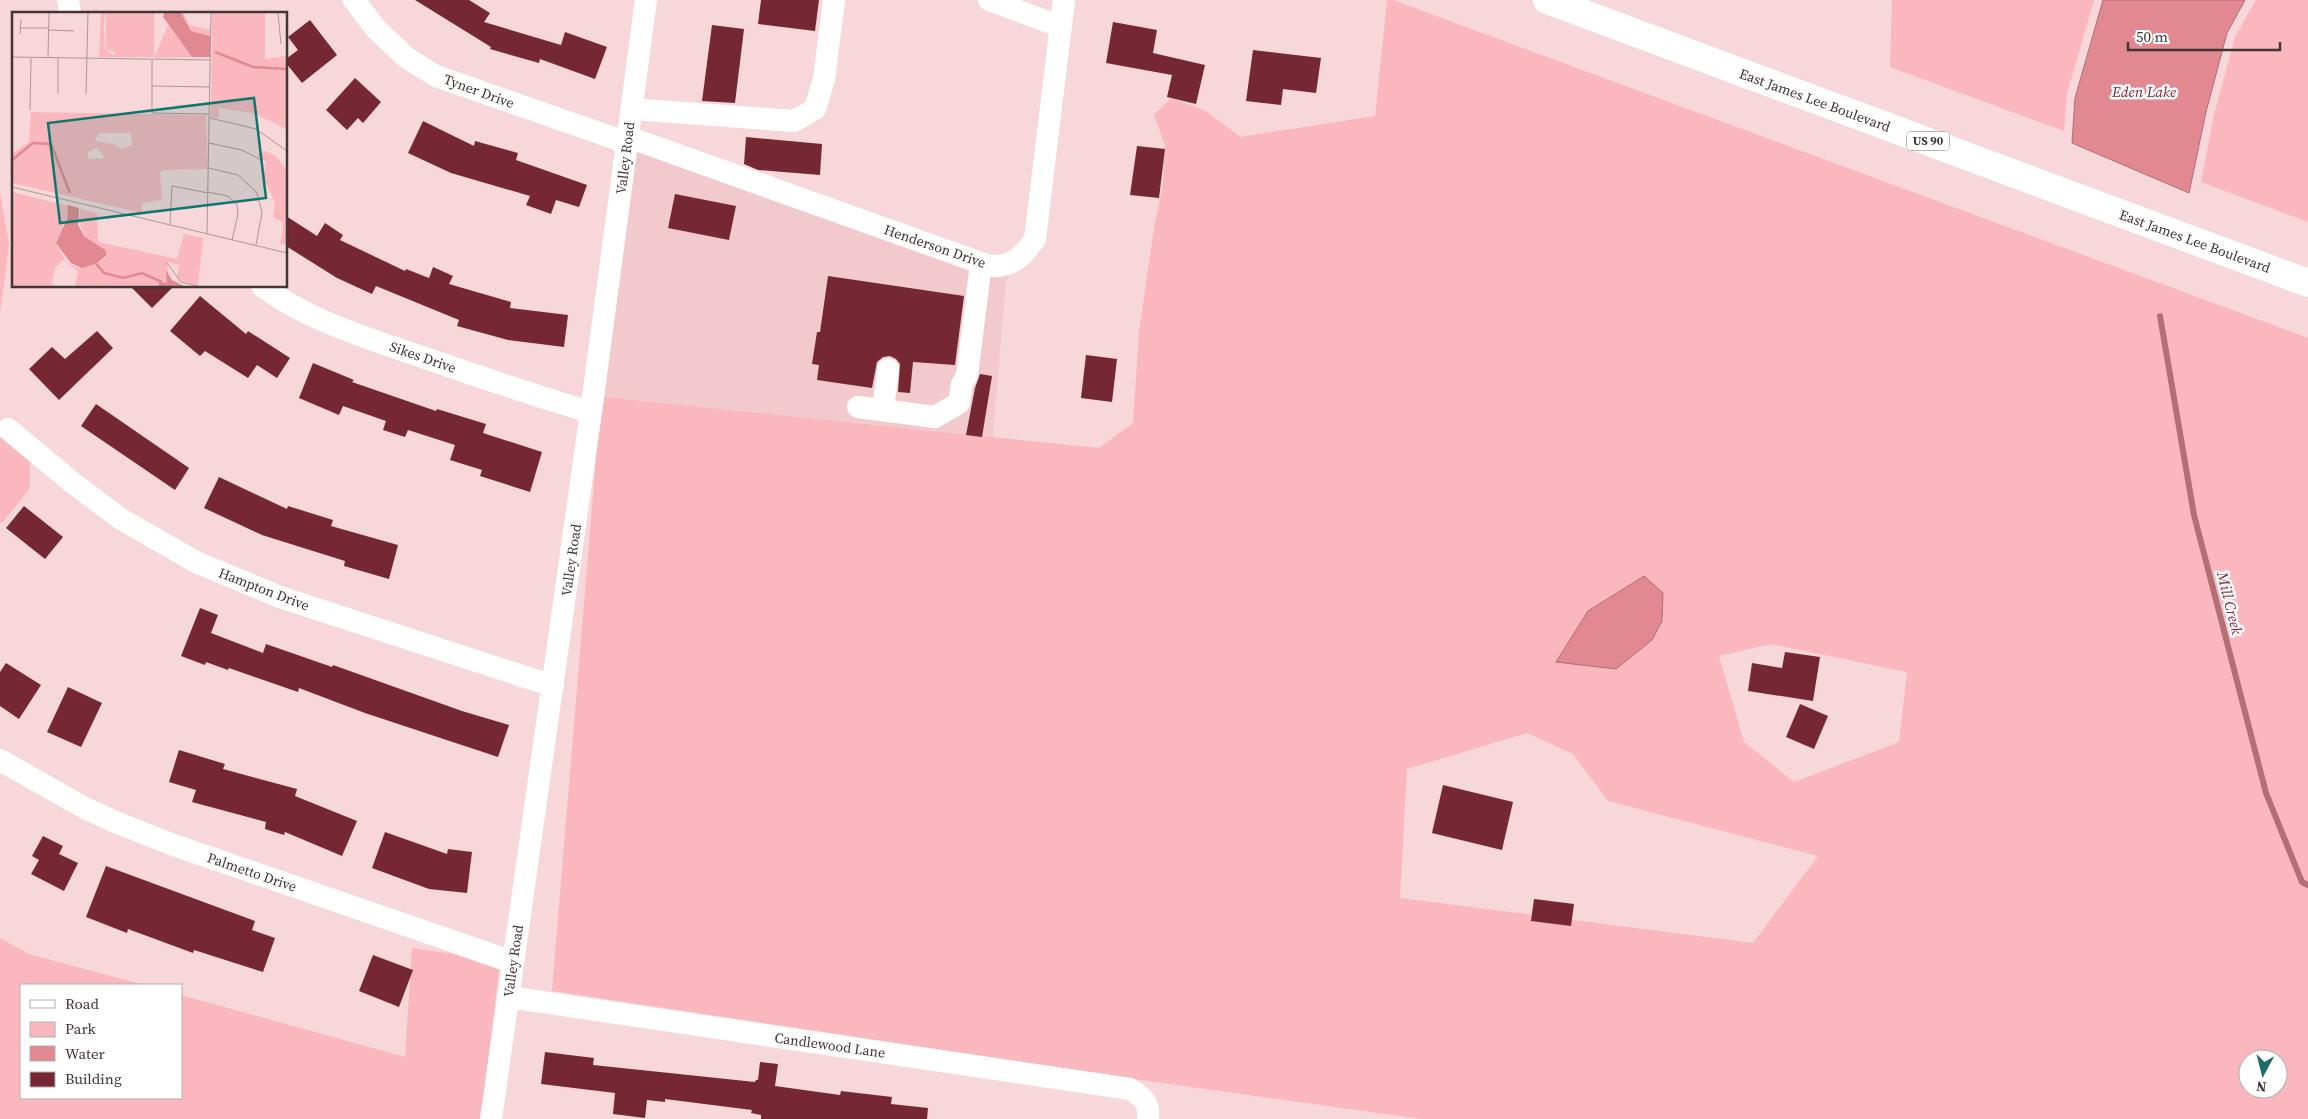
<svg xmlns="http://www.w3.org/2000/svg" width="2308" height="1119" viewBox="0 0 2308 1119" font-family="'Source Serif 4',serif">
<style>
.built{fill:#f2cacd}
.green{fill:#fab7bd;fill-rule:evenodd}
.water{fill:#e18891;stroke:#b16f76}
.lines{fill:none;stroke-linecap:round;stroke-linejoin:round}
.stream{stroke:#b16f76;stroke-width:6}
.building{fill:#752734}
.minor{stroke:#fff;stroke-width:22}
.major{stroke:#fff;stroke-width:28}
.labels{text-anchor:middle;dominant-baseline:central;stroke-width:5;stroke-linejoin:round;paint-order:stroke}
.shield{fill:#fff;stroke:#7a7272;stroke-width:1}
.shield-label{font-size:12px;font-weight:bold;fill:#413536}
.street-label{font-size:14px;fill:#413536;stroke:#fff}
.water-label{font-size:15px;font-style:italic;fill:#892037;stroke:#fff}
.inset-river{fill:none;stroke:#e18891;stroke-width:2.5}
.inset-road{fill:none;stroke:#ae9698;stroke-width:1}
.view{fill:#0f766e;fill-opacity:0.15;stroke:#0f766e;stroke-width:2.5}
.inset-edge{fill:none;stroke:#413536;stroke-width:2.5}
</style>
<rect width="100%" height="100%" fill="#f7d7d9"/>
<polygon class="built" points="637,152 986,277 1000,278 1010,276 1006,282 993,437 604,397"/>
<g class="green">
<path d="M1387,0H1393L2308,338V1119H1422L1148,1081L552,991L597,446L604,397L1099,448L1133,423L1139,332L1154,228L1163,184L1165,145L1154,115L1171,98L1206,111L1240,137L1375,116ZM1771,644L1907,672L1899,742L1794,782L1744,742L1719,656ZM1527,733L1573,754L1608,801L1818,856L1753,943L1400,898L1407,769ZM2248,1059H2278V1089H2248Z"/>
<polygon points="1892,0 2094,0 2067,94 2064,131 1890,67"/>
<polygon points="2256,0 2308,0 2308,222 2201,182 2214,115 2235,37"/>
<polygon points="0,193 9,244 0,315"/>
<polygon points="0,437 30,462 30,488 3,522 0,522"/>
<polygon points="0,938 29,954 144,985 21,985 21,1098 181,1098 181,995 405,1057 412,948 454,954 499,970 481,1119 0,1119"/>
</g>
<g class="water">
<polygon points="2103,0 2245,0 2227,33 2206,112 2189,193 2072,143 2075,98"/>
<polygon points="1644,576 1663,593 1662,621 1652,640 1616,669 1556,662 1588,611"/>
</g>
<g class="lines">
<polyline class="stream" points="2160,316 2194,515 2266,793 2302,882 2308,885"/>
</g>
<g class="building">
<polygon points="415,0 469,0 490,13 484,22 561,45 565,32 607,47 595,79 540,59 539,63 490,49 491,47"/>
<polygon points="761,0 819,0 815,31 758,24"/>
<polygon points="310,20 337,55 302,83 286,63 286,59 298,50 288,37"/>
<polygon points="1113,22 1157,30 1153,53 1205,65 1196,104 1167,97 1172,75 1106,63"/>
<polygon points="712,25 744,29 735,103 702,101"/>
<polygon points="1253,50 1321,58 1316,93 1283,89 1281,105 1246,101"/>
<polygon points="355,78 381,102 363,123 358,118 347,130 326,110"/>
<polygon points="423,121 474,146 475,141 518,153 516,160 587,185 579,207 556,200 551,214 526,205 530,196 451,173 408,153"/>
<polygon points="746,137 822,144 820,175 758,170 744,164"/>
<polygon points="1137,146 1165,149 1159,198 1130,195"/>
<polygon points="675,194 736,206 729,240 668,228"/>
<polygon points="286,216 317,236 325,223 343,235 340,240 405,271 406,269 429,278 433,267 453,276 449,284 511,302 510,308 568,315 564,347 508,340 457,326 459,320 376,286 372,294 337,278 286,246"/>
<polygon points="828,276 964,296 955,365 913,362 910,393 898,392 900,364 896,359 890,356 883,357 877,362 872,388 817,380 819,365 812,364 817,332 820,332"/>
<polygon points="130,286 174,286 152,308"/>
<polygon points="200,296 246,334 248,331 290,358 277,378 257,365 248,378 205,351 200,356 170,331"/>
<polygon points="97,331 113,348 59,400 29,369 52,347 65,359"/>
<polygon points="1086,355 1117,359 1112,402 1081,398"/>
<polygon points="313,363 354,380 352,382 436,411 437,409 486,424 483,433 542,452 530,492 480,476 482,470 450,460 455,445 408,430 405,437 383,430 386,421 343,406 339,415 299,398"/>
<polygon points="980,374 992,376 982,437 966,435 975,388"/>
<polygon points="96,404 189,468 175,490 81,426"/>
<polygon points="219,477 287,509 288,506 333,520 331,526 398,545 389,579 344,566 345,561 262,535 204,508"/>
<polygon points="24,506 63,537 45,559 6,528"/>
<polygon points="200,608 218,615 211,633 263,653 266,644 332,667 333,665 462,711 509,725 498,757 365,713 299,688 298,692 229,668 228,670 206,662 205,665 181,656"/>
<polygon points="1785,652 1820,657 1813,701 1748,691 1752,663 1782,668"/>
<polygon points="6,663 41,685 19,719 0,706 0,672"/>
<polygon points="68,687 102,703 81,747 47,732"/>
<polygon points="1800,704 1828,716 1814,749 1786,737"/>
<polygon points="179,750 225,764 223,769 297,789 295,796 357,821 342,856 285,832 284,835 265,829 266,822 192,802 196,790 169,782"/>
<polygon points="1443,785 1513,802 1502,850 1432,833"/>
<polygon points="385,832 447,854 448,849 472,852 467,893 429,889 372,868"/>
<polygon points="43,836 63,846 59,854 78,863 64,891 31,874 39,860 32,856"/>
<polygon points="106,866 255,921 252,930 275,938 263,972 194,950 193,953 128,929 127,933 86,917"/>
<polygon points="1534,899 1574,904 1571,926 1531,921"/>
<polygon points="373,955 413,970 399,1007 359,991"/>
<polygon points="545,1052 594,1058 593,1065 755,1082 756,1080 758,1080 760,1062 778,1064 775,1086 840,1095 841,1091 892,1097 891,1104 928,1108 927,1119 761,1119 761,1115 751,1113 752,1110 665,1099 665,1102 647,1100 645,1118 613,1114 615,1093 541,1084"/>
</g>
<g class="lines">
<g class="minor">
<polyline points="68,0 70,14"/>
<polyline points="354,0 376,29 407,58 436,76 628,143"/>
<polyline points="989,0 1059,26"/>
<polyline points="632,109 794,121 815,109 824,79 834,0"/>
<path d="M628,137L990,266C1013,267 1023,256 1035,239L1064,0"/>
<path d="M262,286C308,321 371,339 425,358C480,377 535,396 591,412"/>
<polyline points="858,407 935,417 959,403 962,384 967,375 981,263"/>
<polyline points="883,410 888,369"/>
<polyline points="8,429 73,483 121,519 196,562 280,597 553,686"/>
<polyline points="0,760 83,807 113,821 171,844 513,962"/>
<path d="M508,997L1130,1089C1143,1097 1150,1103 1148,1119"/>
<polyline points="491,1119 591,412 646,0"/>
</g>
<polyline class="major" points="1547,0 2308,283"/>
</g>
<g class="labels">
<rect class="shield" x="1907" y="131.5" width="42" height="19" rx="4"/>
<g class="shield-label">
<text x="1928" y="141">US 90</text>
</g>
<g class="street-label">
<text transform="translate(479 91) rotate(20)">Tyner Drive</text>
<text transform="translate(1815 100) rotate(20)">East James Lee Boulevard</text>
<text transform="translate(625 158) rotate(-83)">Valley Road</text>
<text transform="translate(2195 241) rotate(20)">East James Lee Boulevard</text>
<text transform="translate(935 246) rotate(19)">Henderson Drive</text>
<text transform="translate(423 357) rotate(19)">Sikes Drive</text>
<text transform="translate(571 560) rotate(-82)">Valley Road</text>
<text transform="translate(264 589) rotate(21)">Hampton Drive</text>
<text transform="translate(252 872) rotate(19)">Palmetto Drive</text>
<text transform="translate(513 961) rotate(-82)">Valley Road</text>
<text transform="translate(830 1045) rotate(8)">Candlewood Lane</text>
</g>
<g class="water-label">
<text x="2144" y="91">Eden Lake</text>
<text transform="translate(2230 603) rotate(76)">Mill Creek</text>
</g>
</g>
<g transform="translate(12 12)">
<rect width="275" height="275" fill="#f7d7d9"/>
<path d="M89,1H93L92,14L93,37L102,44L103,40L94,37V1H142V45H87ZM169,1H172L177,13L198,18V24L179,19ZM200,1H253V47L275,44V117L241,101L207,96V106L199,105ZM156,13L180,45L142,46ZM19,100L194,103L196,157L151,158L148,161L150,188L130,191V201L0,171V142L17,130ZM87,121H119L120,133L110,137L102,132L83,129ZM85,136L93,146L76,147V140ZM248,139H254L265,145L275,159V233L268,232L271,217L270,210L261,205L263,191L251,164L254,150L246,145ZM0,180L56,194L54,207L44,231L54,250L66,256L84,253L96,243L72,223L67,210L68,197L85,201L86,230L104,234L165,247L172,222L191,226L186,273L170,269L165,265L167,253L156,250L155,271L147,270V274H63L66,259L51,248L43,256L40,271L43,274H0Z" fill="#fab7bd" fill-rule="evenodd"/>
<path d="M152,1H169L179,19L198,24V45H180L151,5ZM56,193L67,196L66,213L72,224L93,238L95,243L84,252L70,256L59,251L44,231L55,207ZM154,258L160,268L172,274H147V270L155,271Z" fill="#e18891"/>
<path class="inset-river" d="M203,40L241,55L275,57M0,148L21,131L39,132L58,181M84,252L92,261L111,266L130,261L150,270"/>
<path class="inset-road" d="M266,1L269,32M8,16H37M37,18L62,19M8,22L9,7M0,45L198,48M36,46L37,1M140,48V101L198,102M140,74L198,75M46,82V46M74,82L76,1M18,98L19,46M198,106L244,117L275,139M197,131L230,138L249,148M197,156L226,163L245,181L250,201L244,233M0,175L275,241M196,180L216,184L225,193L226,202L220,228M158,212L160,174L196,181M195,222L199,1M155,251L169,270L186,274"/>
<path class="view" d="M242,86L254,186L48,211L36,111Z"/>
<rect width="275" height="275" class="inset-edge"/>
</g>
<rect x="20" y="984" width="162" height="115" fill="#ffffff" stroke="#b3aeaf"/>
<rect x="30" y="1000" width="25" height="8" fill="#ffffff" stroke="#b3aeaf"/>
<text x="65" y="1009" font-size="15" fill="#413536">Road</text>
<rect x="30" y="1022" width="25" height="15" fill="#fab7bd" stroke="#b3aeaf"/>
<text x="65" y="1034" font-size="15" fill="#413536">Park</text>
<rect x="30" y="1046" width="25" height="15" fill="#e18891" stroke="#b3aeaf"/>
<text x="65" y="1059" font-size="15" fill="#413536">Water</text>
<rect x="30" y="1072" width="25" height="15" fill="#752734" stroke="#b3aeaf"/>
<text x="65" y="1084" font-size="15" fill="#413536">Building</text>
<g transform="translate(2263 1074) rotate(187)"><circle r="24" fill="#ffffff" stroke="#b3aeaf"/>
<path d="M0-4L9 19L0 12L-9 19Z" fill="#1d6a68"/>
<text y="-8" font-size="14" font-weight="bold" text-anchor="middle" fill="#413536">N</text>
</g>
<path d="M2128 42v8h152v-8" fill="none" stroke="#413536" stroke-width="2.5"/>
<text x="2136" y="42" font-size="15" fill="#413536" stroke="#ffffff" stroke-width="4" paint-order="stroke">50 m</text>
</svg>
